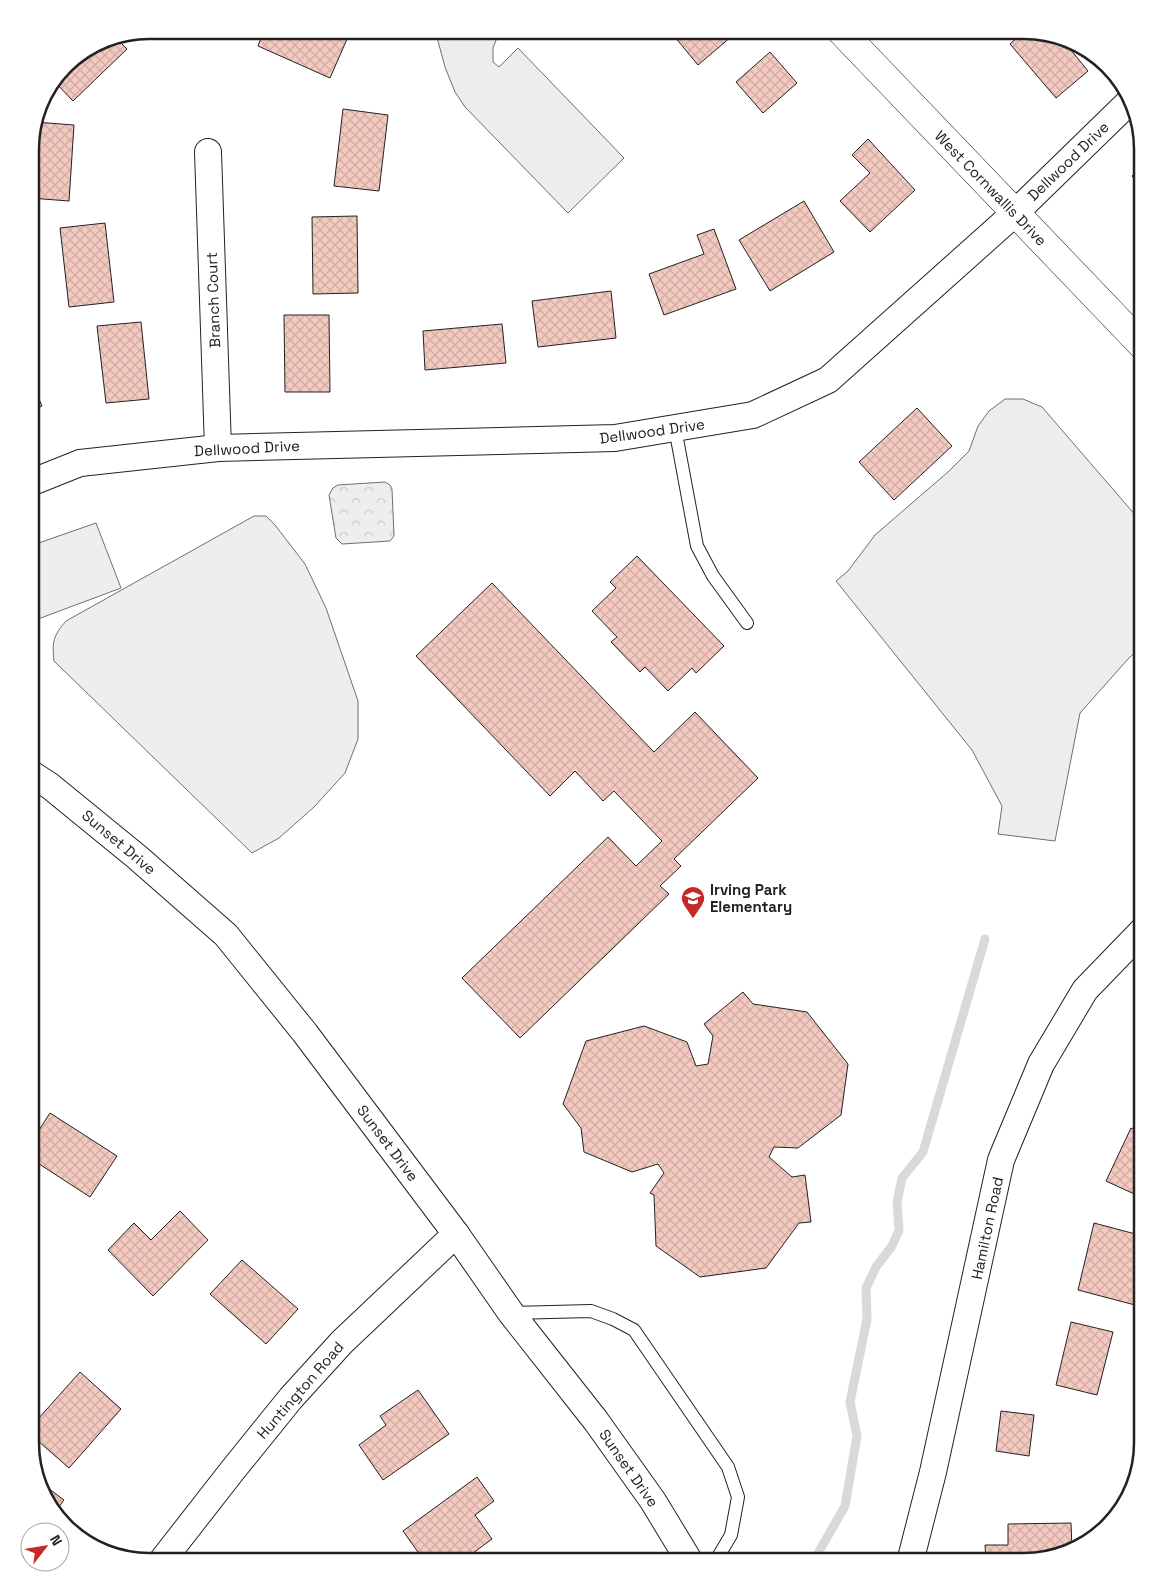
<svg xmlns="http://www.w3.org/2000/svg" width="1173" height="1592" viewBox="0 0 1173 1592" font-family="'Space Grotesk',sans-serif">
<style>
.green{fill:#eee;stroke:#6f6f6f}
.park{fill:url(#park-crowns);stroke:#6f6f6f}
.parking{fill:#ededed;stroke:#6f6f6f}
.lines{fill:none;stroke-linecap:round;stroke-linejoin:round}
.stream{stroke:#d9d9d9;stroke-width:9}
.building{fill:url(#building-cross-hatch);stroke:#222}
.service-casing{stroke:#222;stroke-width:14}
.minor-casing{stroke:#222;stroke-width:28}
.tertiary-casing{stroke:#222;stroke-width:29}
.service{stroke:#fff;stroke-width:12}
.minor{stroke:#fff;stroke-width:26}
.tertiary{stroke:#fff;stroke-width:28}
.labels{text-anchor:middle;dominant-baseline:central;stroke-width:4;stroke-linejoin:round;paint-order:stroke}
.street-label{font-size:15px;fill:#222;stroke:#fff}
.poi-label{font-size:15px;font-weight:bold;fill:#222;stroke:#fff;text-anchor:start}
.rim{fill:none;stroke:#222;stroke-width:2.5}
</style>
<defs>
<pattern id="park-crowns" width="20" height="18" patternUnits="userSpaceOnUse" patternTransform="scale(1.25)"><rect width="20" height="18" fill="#eee"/><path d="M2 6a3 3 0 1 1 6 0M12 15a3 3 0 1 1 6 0" fill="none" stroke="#ccc"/></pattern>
<pattern id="building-cross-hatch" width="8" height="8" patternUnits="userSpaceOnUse" patternTransform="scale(1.25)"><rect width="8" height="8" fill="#f3c9c0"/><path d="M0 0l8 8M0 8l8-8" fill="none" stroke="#d0aca5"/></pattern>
</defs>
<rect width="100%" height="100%" fill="#fff"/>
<g class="green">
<path d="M254,516H266L275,525L305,564L326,608L358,701V739L345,773L314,807L279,838L252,853L54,661C52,642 53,636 66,621Z"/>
<polygon points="96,523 121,588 30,622 30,546"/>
</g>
<polygon class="park" points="385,482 390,485 392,489 394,536 390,541 342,544 336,538 329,495 333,488 338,485"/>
<g class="parking">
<polygon points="435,30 500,30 493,48 493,62 499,67 518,48 624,158 568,213 465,107 455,92 445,67"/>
<polygon points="1005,399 1023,399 1042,407 1143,524 1143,645 1128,659 1080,713 1055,841 998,834 1002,806 972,750 836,581 848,571 875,535 948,472 969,451 978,426 989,411"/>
</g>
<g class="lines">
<polyline class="stream" points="813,1562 845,1506 857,1436 850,1402 867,1319 866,1288 876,1267 892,1246 899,1230 897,1202 902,1178 923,1152 985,939"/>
</g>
<g class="building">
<polygon points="146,30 180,30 146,32"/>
<polygon points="264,30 327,30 347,39 330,78 258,46"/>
<polygon points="669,30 739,30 698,65"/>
<polygon points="1026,30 1032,30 1062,39 1088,71 1056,98 1010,44"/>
<polygon points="115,37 127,49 73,101 54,81 70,60 103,39"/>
<polygon points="770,52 797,83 763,113 736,82"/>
<polygon points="343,109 388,115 379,191 334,186"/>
<polygon points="35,122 74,125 69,201 30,198 30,140"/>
<polygon points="868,139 915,190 870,232 840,201 870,173 852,155"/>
<polygon points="1143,166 1143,188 1132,176"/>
<polygon points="804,201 834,252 770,291 739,240"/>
<polygon points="357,216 358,293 313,294 312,217"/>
<polygon points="105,223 114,302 69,307 60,228"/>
<polygon points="714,229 736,289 664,315 649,274 704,254 697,235"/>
<polygon points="611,291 616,338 538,347 532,301"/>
<polygon points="284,315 329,315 330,392 285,392"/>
<polygon points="141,322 149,399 106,403 97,326"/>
<polygon points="502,324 506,363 425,370 423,331"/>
<polygon points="30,379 42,406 30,411"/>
<polygon points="917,408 952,446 894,500 859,462"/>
<polygon points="637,556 724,646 696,673 692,668 668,691 645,667 640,672 611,642 617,637 592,611 616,588 610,582"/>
<polygon points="492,583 654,752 695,712 758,778 674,859 681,866 660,886 669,894 520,1038 462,978 608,837 636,866 662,841 614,791 603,801 575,771 550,796 416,656"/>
<polygon points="743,992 753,1004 807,1012 848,1064 841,1115 798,1148 774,1147 769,1157 792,1177 805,1175 811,1222 799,1223 766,1268 700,1277 656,1246 654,1195 650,1193 664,1173 658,1164 632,1172 584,1152 581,1128 563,1104 586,1041 644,1026 687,1042 696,1066 708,1064 713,1036 704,1024"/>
<polygon points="50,1113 117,1156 90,1197 30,1158 30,1144"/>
<polygon points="1131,1128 1143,1134 1143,1198 1106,1181"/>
<polygon points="180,1211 208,1240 153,1296 108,1250 134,1223 151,1240"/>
<polygon points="1094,1223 1143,1236 1143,1273 1135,1305 1078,1290"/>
<polygon points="242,1260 298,1309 266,1344 210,1294"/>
<polygon points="1071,1322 1113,1332 1097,1395 1056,1385"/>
<polygon points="80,1372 121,1409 69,1468 30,1434 30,1428"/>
<polygon points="418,1390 449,1434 383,1480 359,1445 386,1425 380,1416"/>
<polygon points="1001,1411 1034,1415 1029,1456 996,1451"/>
<polygon points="477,1477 494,1501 475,1515 492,1539 461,1562 425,1562 403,1531"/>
<polygon points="40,1482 64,1500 55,1512 46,1503"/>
<polygon points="1071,1523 1072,1549 1025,1562 986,1562 985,1545 1008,1545 1008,1524"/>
</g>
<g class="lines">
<g class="service-casing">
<g id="service">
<polyline points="675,428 697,546 713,576 747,623"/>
<polyline points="511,1313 591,1311 613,1319 634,1330 728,1467 738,1497 731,1535 715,1562"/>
</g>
</g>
<g class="minor-casing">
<g id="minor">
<polyline points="208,152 218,448"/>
<polyline points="30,483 80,463 218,448 615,438 753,415 828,380 1015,213 1130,101"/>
<polyline points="30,773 50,786 137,857 226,935 305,1033 456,1234 511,1313 596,1421 653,1501 690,1562"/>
<polyline points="161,1562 232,1471 291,1398 342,1342 456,1234"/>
<polyline points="910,1562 933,1472 1001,1160 1041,1064 1085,990 1143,930"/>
</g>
</g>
<g class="tertiary-casing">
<polyline id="tertiary" points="840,30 1143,346"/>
</g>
<use href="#service" class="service"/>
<use href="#minor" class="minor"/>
<use href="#tertiary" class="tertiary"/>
</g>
<defs>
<g id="school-pin" transform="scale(1.25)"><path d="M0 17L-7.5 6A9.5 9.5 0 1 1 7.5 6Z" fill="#c62828" stroke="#fff"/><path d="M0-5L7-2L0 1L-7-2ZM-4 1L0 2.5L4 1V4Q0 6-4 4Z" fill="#fff"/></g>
</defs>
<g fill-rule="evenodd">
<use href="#school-pin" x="693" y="898"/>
</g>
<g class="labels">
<g class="street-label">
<text transform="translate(1068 161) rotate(-44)">Dellwood Drive</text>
<text transform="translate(991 188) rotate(46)">West Cornwallis Drive</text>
<text transform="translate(213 300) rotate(-92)">Branch Court</text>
<text transform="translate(652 431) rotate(-8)">Dellwood Drive</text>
<text transform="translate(247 448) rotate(-3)">Dellwood Drive</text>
<text transform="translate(119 842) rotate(40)">Sunset Drive</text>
<text transform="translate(388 1143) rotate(53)">Sunset Drive</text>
<text transform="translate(987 1228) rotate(-78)">Hamilton Road</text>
<text transform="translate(300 1390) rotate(-49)">Huntington Road</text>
<text transform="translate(629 1468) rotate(55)">Sunset Drive</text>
</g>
<g class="poi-label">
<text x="710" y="889">Irving Park<tspan x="710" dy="17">Elementary</tspan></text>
</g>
</g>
<path d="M0 0H1173V1592H0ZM149 39H1024A110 110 0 0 1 1134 149V1443A110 110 0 0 1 1024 1553H149A110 110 0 0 1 39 1443V149A110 110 0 0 1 149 39Z" fill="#fff" fill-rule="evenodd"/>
<path class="rim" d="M149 39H1024A110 110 0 0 1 1134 149V1443A110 110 0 0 1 1024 1553H149A110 110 0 0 1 39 1443V149A110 110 0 0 1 149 39Z"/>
<g transform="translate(45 1547) rotate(59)"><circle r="24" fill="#ffffff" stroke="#a7a7a7"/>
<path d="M0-4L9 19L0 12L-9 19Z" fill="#c62828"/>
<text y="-8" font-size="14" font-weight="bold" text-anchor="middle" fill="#222222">N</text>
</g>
</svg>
